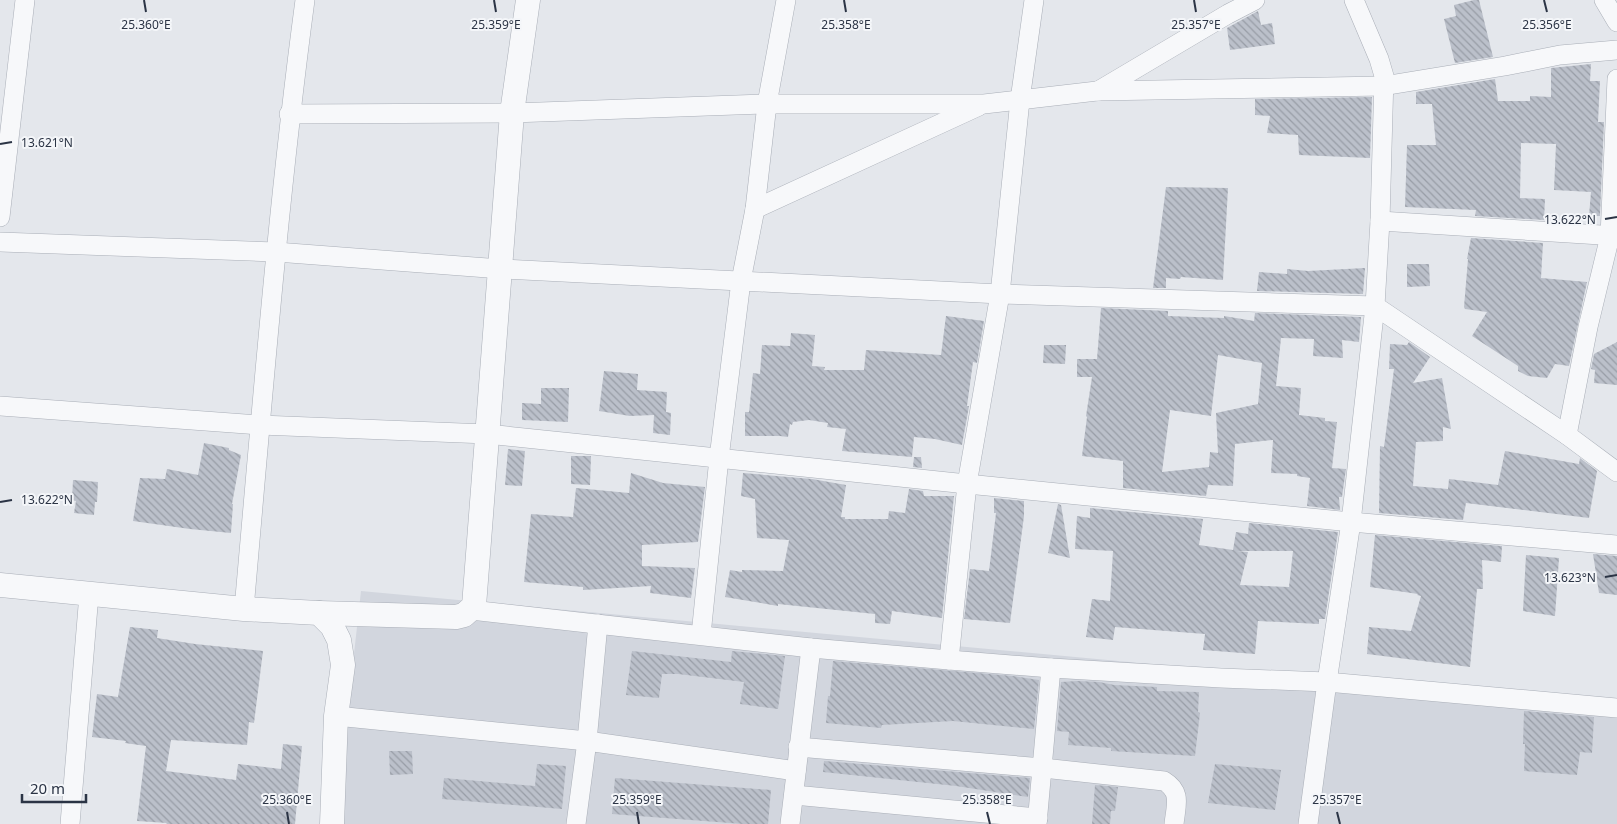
<svg xmlns="http://www.w3.org/2000/svg" width="1617" height="824" viewBox="0 0 1617 824" font-family="'Noto Sans',sans-serif">
<style>
.built{fill:#d2d6de}
.building{fill:url(#building-back-hatch);fill-rule:evenodd}
.lines{fill:none;stroke-linecap:round;stroke-linejoin:round}
.minor-casing{stroke:#a9aeb7;stroke-width:20}
.tertiary-casing{stroke:#a9aeb7;stroke-width:25}
.minor{stroke:#f7f8fa;stroke-width:19}
.tertiary{stroke:#f7f8fa;stroke-width:24}
.ticks{fill:none;stroke:#2b3445;stroke-width:2}
.ticks-label{font-size:12px;text-anchor:middle;fill:#2b3445;stroke:#f4f6f9;stroke-width:4;stroke-linejoin:round;paint-order:stroke}
</style>
<defs>
<pattern id="building-back-hatch" width="6" height="6" patternUnits="userSpaceOnUse" patternTransform="scale(1.25)"><rect width="6" height="6" fill="#bbc0ca"/><path d="M-1 5l2 2M0 0l6 6M5-1l2 2" fill="none" stroke="#989da6"/></pattern>
</defs>
<rect width="100%" height="100%" fill="#e4e7ec"/>
<polygon class="built" points="361,591 1617,707 1617,824 335,824"/>
<g class="building">
<polygon points="1474,0 1479,0 1493,57 1455,63 1444,19 1456,16 1454,5"/>
<polygon points="1258,11 1261,25 1272,23 1275,44 1230,50 1227,28"/>
<polygon points="1591,64 1590,81 1600,81 1598,122 1604,122 1600,216 1589,216 1591,192 1554,190 1556,144 1521,143 1520,198 1545,199 1544,220 1475,216 1476,210 1405,207 1407,145 1436,145 1432,104 1416,104 1416,92 1495,79 1498,101 1530,101 1530,96 1551,97 1551,68"/>
<polygon points="1372,97 1370,158 1299,155 1298,135 1267,133 1270,116 1255,115 1255,99"/>
<polygon points="1166,187 1228,188 1223,280 1181,277 1180,279 1166,278 1166,288 1153,288"/>
<polygon points="1471,238 1543,243 1541,278 1587,282 1569,366 1555,364 1547,378 1528,376 1518,371 1518,366 1472,336 1487,312 1465,309 1464,307 1468,259 1467,259"/>
<polygon points="1407,264 1429,264 1430,286 1407,287"/>
<polygon points="1365,268 1363,294 1257,291 1259,272 1287,274 1287,269 1308,271"/>
<path d="M1101,308L1168,311V316L1224,318V316L1254,321L1255,313L1361,317L1359,342L1342,340L1343,358L1313,356L1314,339L1281,338L1276,386L1301,388L1299,415L1325,418V421L1337,422L1332,468L1346,469L1342,497H1339L1340,510L1307,506L1310,478L1297,476V474L1271,473L1273,440L1235,444L1233,486L1208,485L1206,496L1123,488V461L1082,456L1087,417L1086,416L1092,377H1077V359H1097ZM1218,355L1262,363L1258,404L1216,413L1218,453L1210,452L1209,467L1162,472L1170,410L1211,416Z"/>
<polygon points="946,316 984,321 977,363 973,362 967,406 969,406 962,445 935,439 914,437 912,457 842,451 846,429 827,427 828,423 809,420 793,422 792,425 790,424 788,437 780,436 745,436 745,412 749,412 753,373 760,374 762,345 790,346 791,333 815,335 812,366 825,367 824,370 864,370 866,350 941,355"/>
<polygon points="1409,342 1430,357 1413,383 1442,378 1451,429 1443,427 1443,441 1416,442 1413,486 1448,489 1449,479 1498,485 1505,451 1579,464 1580,458 1597,471 1589,518 1466,503 1463,520 1379,513 1380,446 1384,447 1394,369 1389,369 1390,344 1407,345"/>
<polygon points="1617,342 1617,385 1594,383 1595,370 1591,369 1594,354"/>
<polygon points="1044,345 1066,345 1065,364 1043,363"/>
<polygon points="604,371 638,374 637,390 667,392 666,412 671,413 670,435 653,433 654,415 630,416 599,411"/>
<polygon points="541,388 569,388 568,422 522,420 522,403 541,404"/>
<polygon points="204,443 229,448 229,450 241,455 232,504 233,504 231,533 190,529 133,521 140,478 165,479 167,469 198,475"/>
<polygon points="508,449 525,451 522,486 505,485"/>
<polygon points="571,456 591,456 590,485 571,484"/>
<polygon points="914,457 921,457 922,468 913,467"/>
<polygon points="631,473 663,483 705,487 698,542 642,545 642,566 695,568 691,598 650,593 651,586 583,590 583,587 524,582 531,514 573,517 576,488 629,493"/>
<polygon points="743,473 812,479 846,485 841,517 845,517 845,519 888,519 889,511 905,513 909,489 923,491 924,496 954,496 942,618 892,611 890,624 875,623 875,614 778,604 778,606 725,597 730,570 742,572 742,570 783,571 789,540 757,538 755,499 741,496"/>
<polygon points="73,480 98,482 97,502 95,502 94,515 74,513 76,501 72,500"/>
<polygon points="994,498 1024,501 1024,516 1010,623 964,619 970,569 989,571 996,513 994,513"/>
<polygon points="1058,504 1061,505 1070,558 1048,553"/>
<path d="M1090,508L1203,519L1199,545L1233,550L1236,532L1248,534L1249,523L1338,532L1325,619H1319V624L1258,621L1255,654L1203,650L1205,634L1115,627L1113,640L1086,637L1092,599L1110,601L1113,551L1075,549L1077,516L1090,518ZM1237,551H1293L1289,587L1240,585L1248,552Z"/>
<polygon points="1375,535 1502,546 1501,562 1482,560 1483,589 1477,589 1470,667 1367,654 1369,627 1411,631 1421,596 1417,595 1418,594 1370,587"/>
<polygon points="1593,554 1617,556 1617,595 1599,593"/>
<polygon points="1526,555 1559,558 1555,616 1523,611"/>
<polygon points="130,627 158,630 157,638 195,644 263,651 254,723 249,722 247,745 171,740 166,771 236,780 238,764 281,769 283,744 302,746 295,824 166,824 167,823 137,821 146,746 125,743 126,741 92,737 97,694 118,697"/>
<polygon points="632,651 731,662 732,651 785,656 778,709 740,704 744,682 678,674 662,674 659,698 626,695"/>
<polygon points="833,661 1013,676 1039,680 1034,729 953,721 882,725 881,728 826,723 828,696 830,696"/>
<polygon points="1077,681 1099,682 1114,685 1157,687 1157,691 1199,692 1198,712 1200,713 1195,756 1111,751 1111,748 1068,745 1069,732 1057,731 1061,682"/>
<polygon points="1524,711 1594,717 1592,753 1580,752 1577,775 1524,771 1525,744 1523,744"/>
<polygon points="389,751 412,751 413,774 390,775"/>
<polygon points="824,761 1030,778 1028,797 956,786 823,772"/>
<polygon points="537,764 566,766 562,809 442,799 444,778 535,786"/>
<polygon points="1215,764 1281,770 1275,810 1208,803"/>
<polygon points="615,778 771,790 768,824 743,824 612,814"/>
<polygon points="1095,785 1118,787 1115,811 1111,811 1110,824 1092,824"/>
</g>
<g class="lines">
<g class="minor-casing">
<g id="minor">
<polyline points="1604,0 1617,22"/>
<polyline points="1098,91 1228,14 1255,0"/>
<polyline points="289,114 512,113 767,104 984,104 1097,91 1383,86 1505,66 1560,55 1617,50"/>
<polyline points="755,209 979,106"/>
<polyline points="0,217 25,0"/>
<polyline points="1380,221 1617,236"/>
<polyline points="0,242 276,252 501,269 1000,294 1375,306 1567,435 1617,472"/>
<polyline points="0,406 260,425 487,434 967,484 1351,522 1617,545"/>
<polyline points="1567,435 1588,327 1610,236 1617,79"/>
<path d="M244,609C262,406 278,202 305,0"/>
<polyline points="471,610 811,648 949,660 1051,668 1221,678 1327,682 1617,708"/>
<polyline points="701,635 719,458 741,281 755,209 767,104 786,0"/>
<polyline points="949,660 967,484 1000,294 1020,100 1034,0"/>
<polyline points="336,716 587,741 796,771"/>
<path d="M798,747L1043,768L1164,781C1182,792 1176,805 1174,824"/>
<polyline points="794,795 1038,818"/>
<polyline points="70,824 89,594"/>
<polyline points="576,824 587,741 598,624"/>
<polyline points="790,824 811,648"/>
<polyline points="1037,824 1051,668"/>
<polyline points="1308,824 1327,682 1351,522 1375,306 1380,221 1384,76 1379,59 1354,0"/>
</g>
</g>
<g class="tertiary-casing">
<g id="tertiary">
<polyline points="0,585 244,609 319,613 332,626 339,640 343,665 336,716 332,824"/>
<polyline points="319,613 456,617 464,615 474,606 512,113 528,0"/>
</g>
</g>
<use href="#minor" class="minor"/>
<use href="#tertiary" class="tertiary"/>
</g>
<path class="ticks" d="M144,0L146,12M494,0L496,12M844,0L846,12M1194,0L1196,12M1544,0L1547,12M0,144L12,142M1605,219L1617,217M0,502L12,500M1605,577L1617,575M287,812L289,824M637,812L639,824M987,812L990,824M1337,812L1340,824"/>
<g class="ticks-label">
<text x="146" y="29">25.360°E</text>
<text x="496" y="29">25.359°E</text>
<text x="846" y="29">25.358°E</text>
<text x="1196" y="29">25.357°E</text>
<text x="1547" y="29">25.356°E</text>
<text x="47" y="147">13.621°N</text>
<text x="1570" y="224">13.622°N</text>
<text x="47" y="504">13.622°N</text>
<text x="1570" y="582">13.623°N</text>
<text x="287" y="804">25.360°E</text>
<text x="637" y="804">25.359°E</text>
<text x="987" y="804">25.358°E</text>
<text x="1337" y="804">25.357°E</text>
</g>
<path d="M22 794v8h64v-8" fill="none" stroke="#2b3445" stroke-width="2.5"/>
<text x="30" y="794" font-size="15" fill="#2b3445" stroke="#f4f6f9" stroke-width="4" paint-order="stroke">20 m</text>
</svg>
